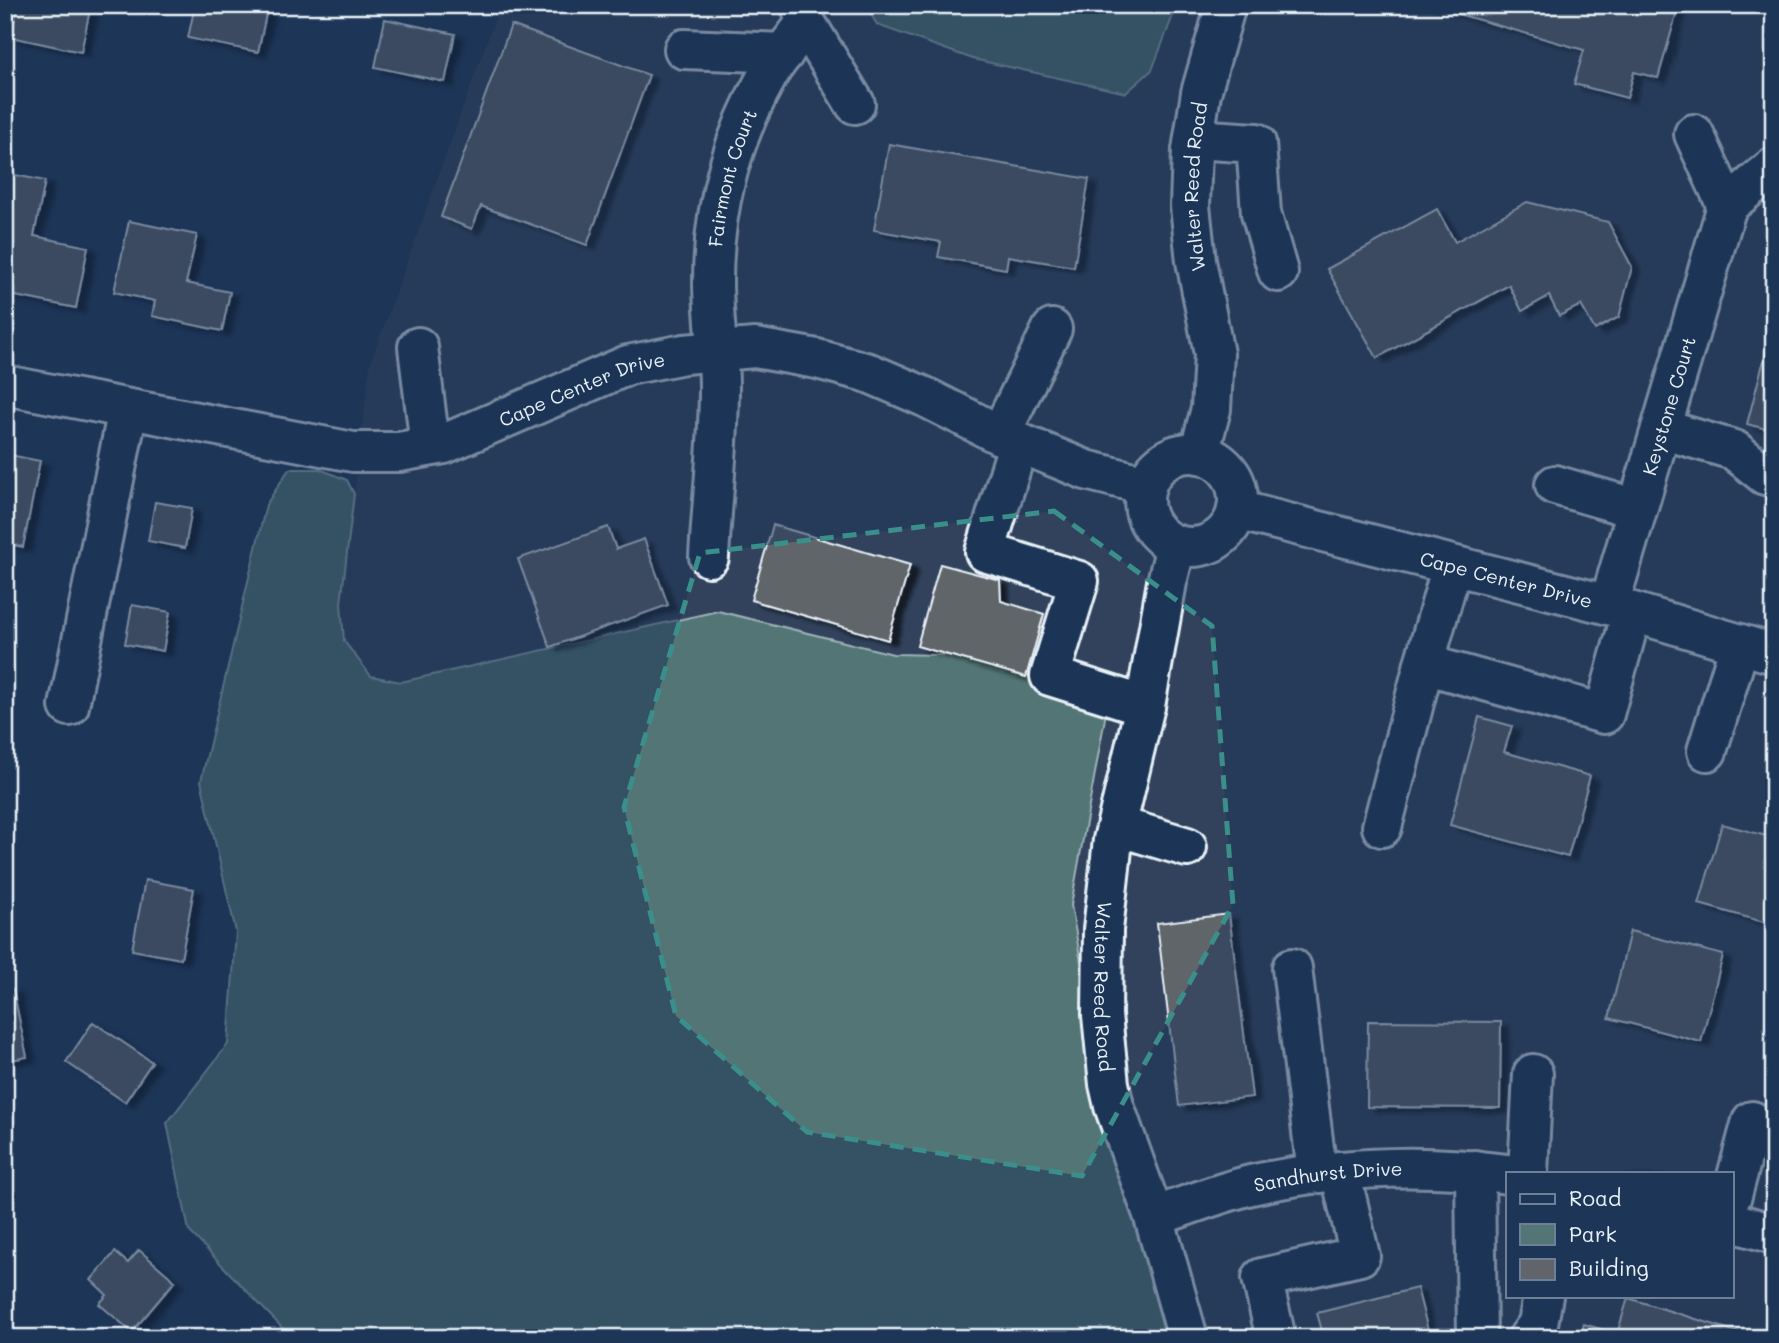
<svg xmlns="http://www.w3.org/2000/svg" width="1779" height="1343" viewBox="0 0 1779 1343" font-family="Mali,sans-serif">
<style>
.built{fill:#31435d;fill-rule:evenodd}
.green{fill:#537576;stroke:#9eb3b7;stroke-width:2}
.building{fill:#61656b;stroke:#e8f1f8;stroke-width:2;filter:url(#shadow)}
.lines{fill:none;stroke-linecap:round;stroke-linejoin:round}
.minor-casing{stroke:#e8f1f8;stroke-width:44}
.minor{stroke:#1d3557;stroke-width:38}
.marked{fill:none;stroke:#3a8f8a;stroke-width:5;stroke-dasharray:14 9;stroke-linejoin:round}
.labels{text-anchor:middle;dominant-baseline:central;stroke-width:6;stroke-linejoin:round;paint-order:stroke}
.street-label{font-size:19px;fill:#e8f1f8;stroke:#1d3557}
</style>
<defs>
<filter id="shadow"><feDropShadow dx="8" dy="4.5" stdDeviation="2" flood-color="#0009"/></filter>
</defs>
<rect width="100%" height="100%" fill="#1d3557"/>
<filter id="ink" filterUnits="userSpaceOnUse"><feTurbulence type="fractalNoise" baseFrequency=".0143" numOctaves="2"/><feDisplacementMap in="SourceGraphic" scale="14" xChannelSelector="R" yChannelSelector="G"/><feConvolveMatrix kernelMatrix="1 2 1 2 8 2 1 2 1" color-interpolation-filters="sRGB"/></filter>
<g filter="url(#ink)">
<path class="built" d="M500,5H866L877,25L973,59L1126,93L1152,70L1177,5H1774V1338H1183L1135,1207L1111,1134L1071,905L1107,707L385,686L335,650L370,364ZM1508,1173H1732V1296H1508Z"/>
<g class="green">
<polygon points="866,5 1177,5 1152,70 1126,93 973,59 877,25"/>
<polygon points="289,469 320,469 347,480 354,494 341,603 344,641 371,676 401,682 718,611 893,654 1044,657 1107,707 1071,905 1111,1134 1173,1338 292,1338 189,1231 167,1123 228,1044 236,932 201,781 266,505"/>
</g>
<g class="building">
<polygon points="18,5 91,5 81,52 11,37"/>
<polygon points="195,5 268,5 258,52 188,38"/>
<polygon points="1427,5 1679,5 1658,78 1634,72 1627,98 1574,84 1584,50"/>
<polygon points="385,19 455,34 445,82 375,67"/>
<polygon points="511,25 649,75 587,245 481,206 472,229 441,217"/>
<polygon points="889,144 1089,179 1074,267 1008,256 1006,269 938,257 941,242 874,230"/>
<polygon points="5,173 45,181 34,236 88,247 76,308 5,294"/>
<polygon points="1527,202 1608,222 1632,267 1619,317 1595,330 1581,305 1559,316 1549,296 1522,311 1509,285 1377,358 1327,269 1437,209 1455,242"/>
<polygon points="129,221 197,235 186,283 230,292 222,331 152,316 155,301 114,292"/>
<polygon points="1774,321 1774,431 1747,424"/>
<polygon points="5,454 40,461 23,547 5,543"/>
<polygon points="155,502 192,508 185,548 148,541"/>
<polygon points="773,525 910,565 888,640 751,600"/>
<polygon points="608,527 616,549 644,539 668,605 550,647 518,559"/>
<polygon points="940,564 1000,580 1001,601 1044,614 1026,677 917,646"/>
<polygon points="132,605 170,612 163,651 125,644"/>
<polygon points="1479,717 1512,726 1504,752 1590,776 1568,857 1450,825"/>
<polygon points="1722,824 1774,838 1774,925 1699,904"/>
<polygon points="145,880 194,889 181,959 132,950"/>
<polygon points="1229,914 1252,1097 1179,1106 1157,923"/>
<polygon points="1630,931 1723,955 1701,1042 1609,1018"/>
<polygon points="13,989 27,1057 5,1061 5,991"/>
<polygon points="1368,1021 1501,1022 1500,1108 1367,1107"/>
<polygon points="93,1022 152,1062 125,1102 66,1062"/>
<polygon points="139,1250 175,1281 132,1332 99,1304 107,1295 91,1280 115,1252 128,1263"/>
<polygon points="1417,1288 1430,1338 1324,1338 1317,1313"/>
<polygon points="1628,1298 1757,1338 1580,1338 1584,1324 1617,1334"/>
</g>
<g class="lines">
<g class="minor-casing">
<g id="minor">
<polyline points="801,5 806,23 855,104"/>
<polyline points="684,49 784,53"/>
<polyline points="1694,134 1727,206"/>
<polyline points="1194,139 1256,143 1261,213 1278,272"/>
<polyline points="1727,206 1774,167"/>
<polyline points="418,347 430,446"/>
<path id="s1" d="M5,385L353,452H399L444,444L628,365L684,354L755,348L817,359L869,373L925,397L1000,435L1086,470L1146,485"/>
<polyline points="1661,429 1734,450 1765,475 1774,477"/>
<polyline points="1000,435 1052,329"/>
<polyline points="1019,442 985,552 1079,581 1050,676 1145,706"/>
<circle cx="1191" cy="500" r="47"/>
<path id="s2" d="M1199,454L1211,409L1214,354L1196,261L1190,206L1192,150L1201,93L1226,5"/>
<polyline points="1555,485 1637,509"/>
<path id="s3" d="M1237,510L1609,605L1774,654"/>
<path id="s4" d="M1176,546L1167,582L1145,706L1113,840L1103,930L1102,1015L1109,1084L1114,1106L1154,1217L1188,1338"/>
<path id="s5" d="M709,557C712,501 719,444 719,388C719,352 713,317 713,282C713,208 732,138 768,75C779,57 794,40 806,23"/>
<path id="s6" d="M1609,605L1727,206"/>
<polyline points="1424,664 1452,566"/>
<polyline points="69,706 128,409"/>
<polyline points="1707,751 1740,644"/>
<polyline points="1117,826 1187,847"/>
<polyline points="1382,827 1424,664 1604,714 1632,612"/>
<polyline points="1292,968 1317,1173"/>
<polyline points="1475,1170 1477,1338"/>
<polyline points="1528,1173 1533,1074"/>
<polyline points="1732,1195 1752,1121"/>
<path id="s7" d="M1154,1217C1186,1206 1218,1193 1251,1185C1336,1166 1422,1163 1508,1174"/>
<polyline points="1732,1222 1774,1234"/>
<polyline points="1276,1338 1262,1278 1360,1256 1340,1171"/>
<polyline points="1528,1338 1538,1324 1543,1296"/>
</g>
</g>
<use href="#minor" class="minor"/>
</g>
</g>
<path d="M0 0H1779V1343H0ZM1054,511L1212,626L1233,905L1082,1176L807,1132L676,1016L624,807L700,553Z" fill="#1d3557" fill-opacity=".55" fill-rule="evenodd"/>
<path class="marked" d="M1054,511L1212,626L1233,905L1082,1176L807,1132L676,1016L624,807L700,553Z"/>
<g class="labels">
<g class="street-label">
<text stroke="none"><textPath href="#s5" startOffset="382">Fairmont Court</textPath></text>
<text stroke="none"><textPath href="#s2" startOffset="271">Walter Reed Road</textPath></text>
<text stroke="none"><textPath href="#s1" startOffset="595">Cape Center Drive</textPath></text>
<text stroke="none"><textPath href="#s6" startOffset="208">Keystone Court</textPath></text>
<text stroke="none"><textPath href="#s3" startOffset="278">Cape Center Drive</textPath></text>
<text stroke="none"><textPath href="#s4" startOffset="448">Walter Reed Road</textPath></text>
<text stroke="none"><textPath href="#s7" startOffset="180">Sandhurst Drive</textPath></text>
</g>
</g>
<rect width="1779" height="1343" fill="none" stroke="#1d3557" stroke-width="28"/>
<rect x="14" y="14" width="1751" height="1315" fill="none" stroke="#e8f1f8" stroke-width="2.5" filter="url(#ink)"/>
<rect x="1506" y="1172" width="228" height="126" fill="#1d3557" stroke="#6e8097" stroke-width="2"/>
<rect x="1520" y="1194" width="35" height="10" fill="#1d3557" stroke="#6e8097" stroke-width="2"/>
<text x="1569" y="1206" font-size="21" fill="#e8f1f8">Road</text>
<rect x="1520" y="1224" width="35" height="21" fill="#537576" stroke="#6e8097" stroke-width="2"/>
<text x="1569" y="1242" font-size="21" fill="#e8f1f8">Park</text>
<rect x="1520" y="1259" width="35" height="21" fill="#61656b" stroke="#6e8097" stroke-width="2"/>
<text x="1569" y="1276" font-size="21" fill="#e8f1f8">Building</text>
</svg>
